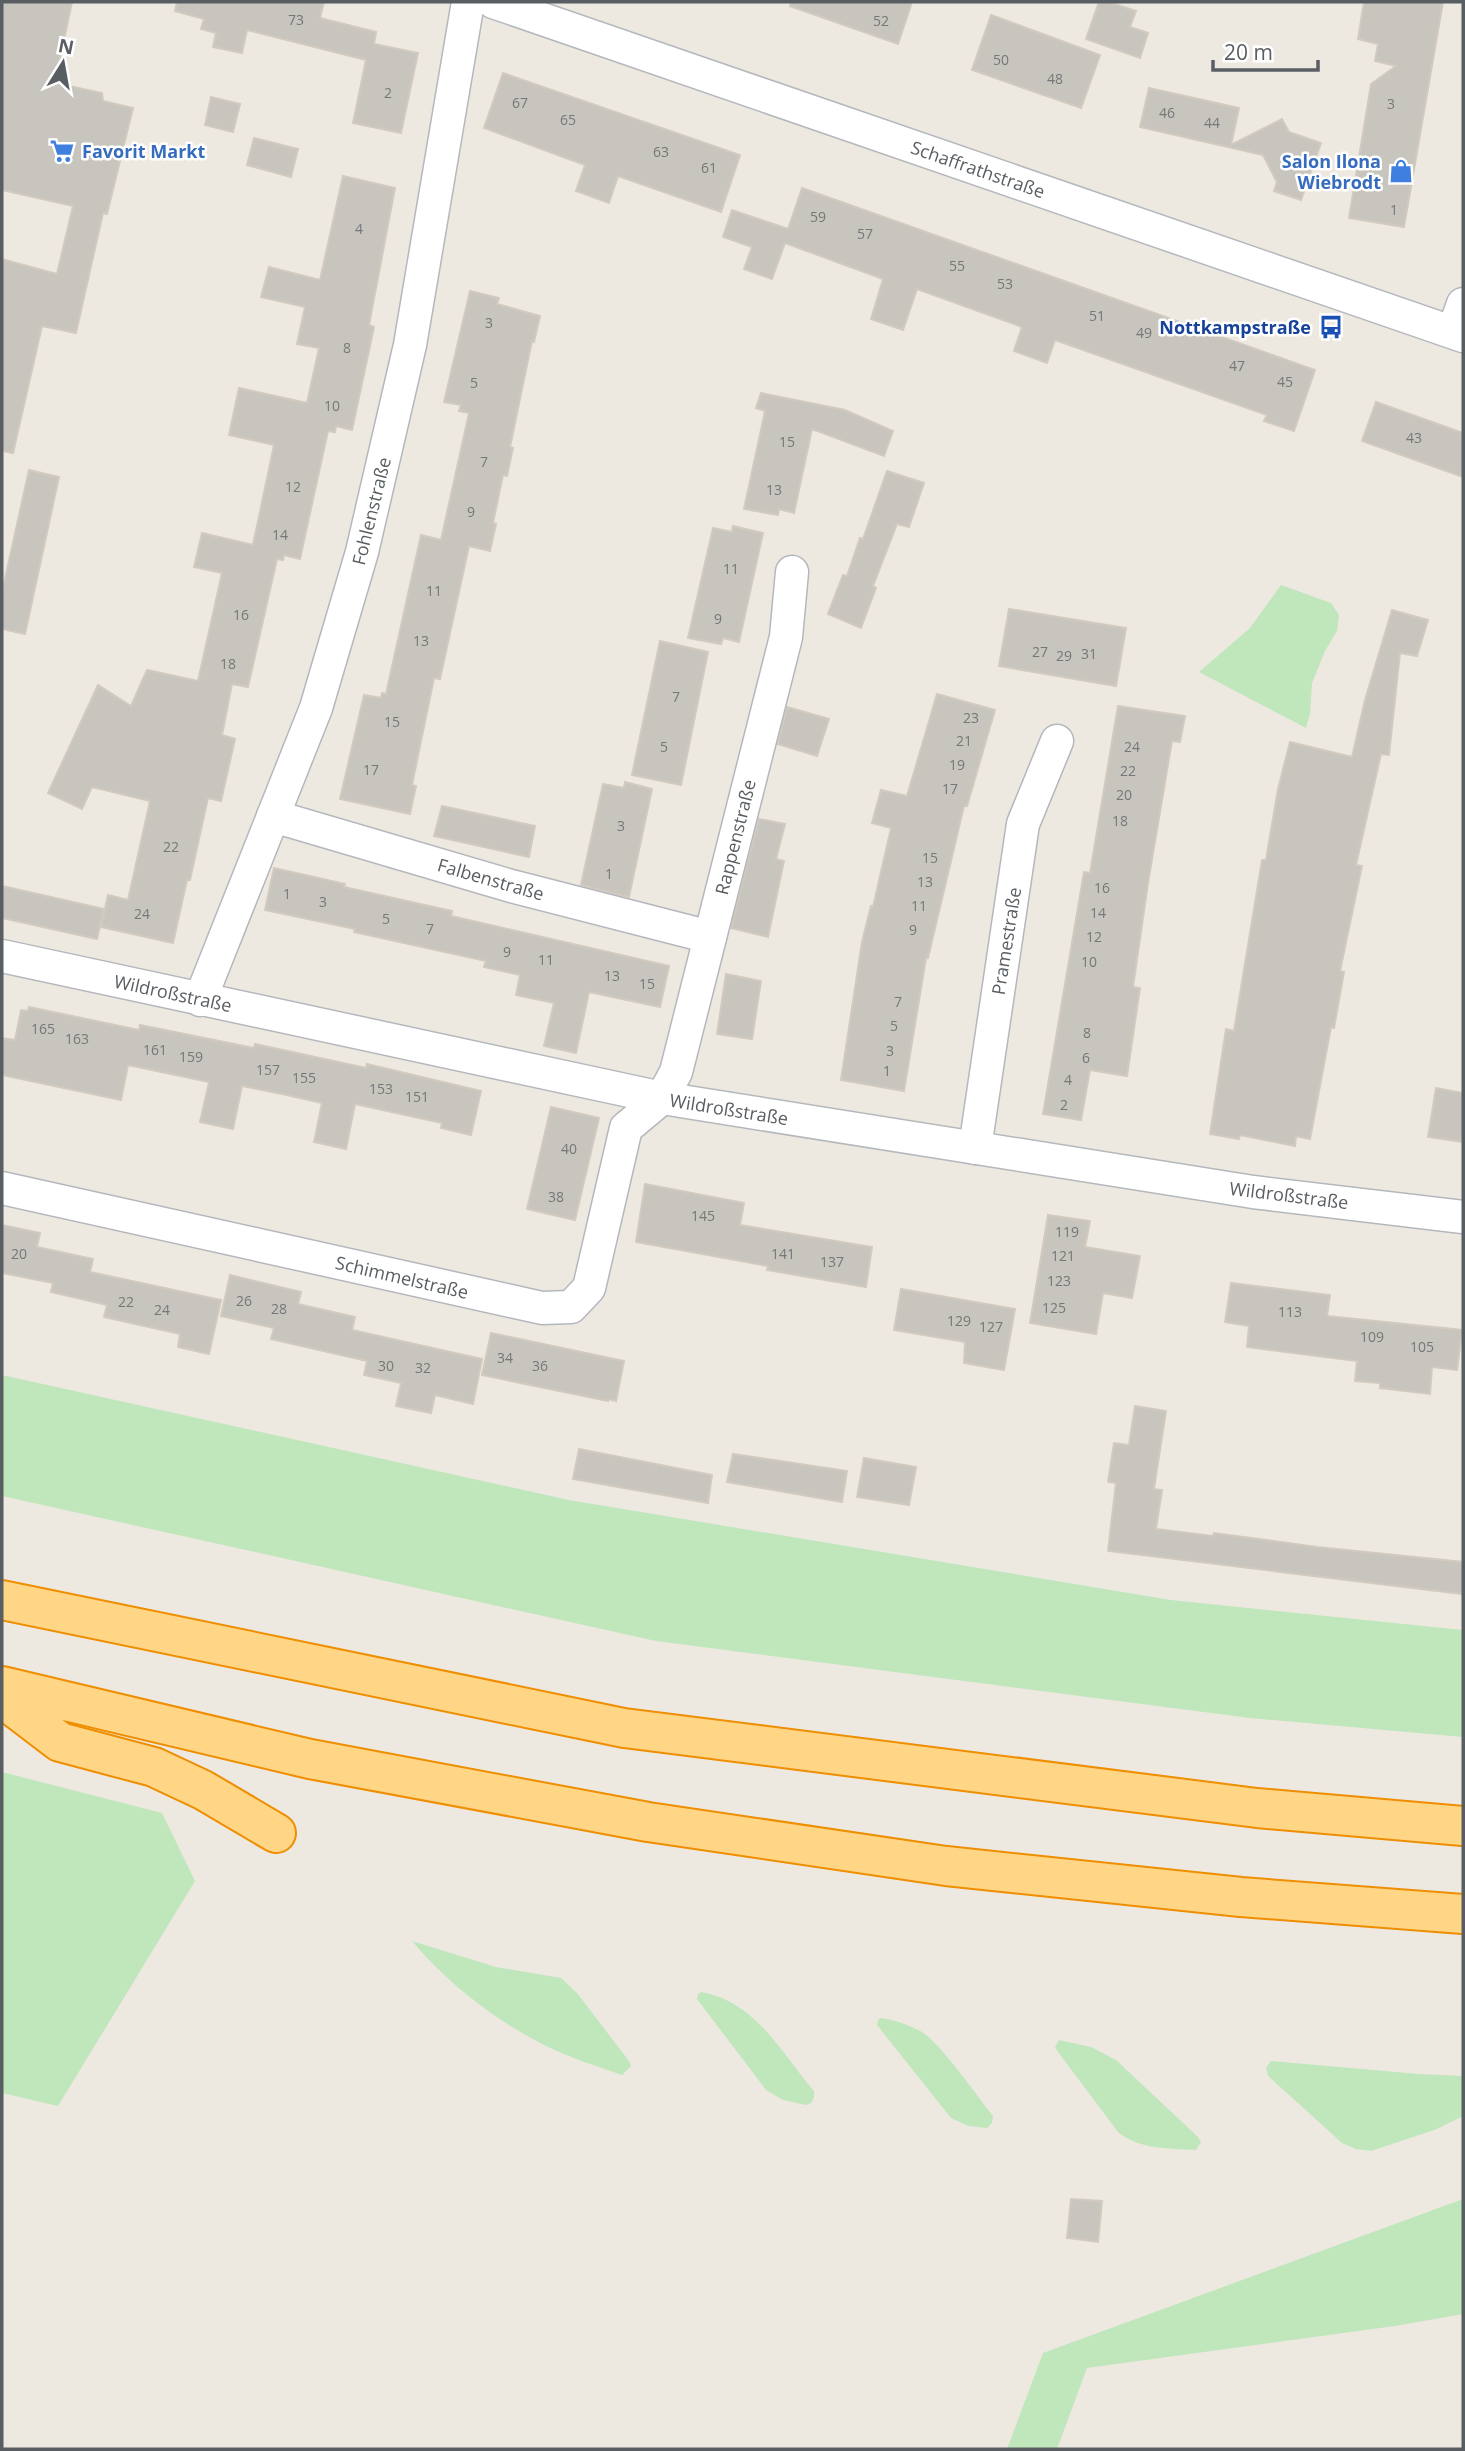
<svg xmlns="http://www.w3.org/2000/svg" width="1465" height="2451" viewBox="0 0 1465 2451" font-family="'Open Sans',sans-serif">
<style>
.green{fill:#c0e6bc}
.building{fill:#c8c4be;stroke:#d2cabf;stroke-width:2}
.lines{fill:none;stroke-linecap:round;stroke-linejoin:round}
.street-casing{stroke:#b4b8bc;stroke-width:35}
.highway-casing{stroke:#ee8e00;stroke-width:42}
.street{stroke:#fff;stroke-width:32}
.highway{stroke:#ffd586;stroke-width:38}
.labels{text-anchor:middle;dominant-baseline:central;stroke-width:5;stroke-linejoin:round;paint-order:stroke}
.number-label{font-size:14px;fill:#757879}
.shop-label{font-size:18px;font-weight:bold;fill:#366cbe;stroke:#fff;text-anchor:start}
.street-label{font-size:18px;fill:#595e62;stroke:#fff}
.transit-label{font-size:18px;font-weight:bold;fill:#164399;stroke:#fff;text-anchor:end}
</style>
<rect width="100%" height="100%" fill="#ede9e1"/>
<g class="green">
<polygon points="1281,585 1331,603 1339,615 1337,631 1325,651 1312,683 1310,714 1306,728 1199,672 1250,628"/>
<polygon points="2,1375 569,1500 1171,1600 1463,1630 1463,1737 1250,1718 656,1641 2,1496"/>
<polygon points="2,1772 162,1813 195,1881 58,2106 2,2093"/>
<path d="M412,1941L496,1967L561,1978L577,1993L629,2061L631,2066L622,2075C597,2066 570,2058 546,2046C496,2021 448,1984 412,1941Z"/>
<path d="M701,1992C756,2002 780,2051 814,2091V2097L811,2103L806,2105L783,2100L766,2090L697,1999L698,1994Z"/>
<path d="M881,2018C895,2020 910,2025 922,2032C940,2043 978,2097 993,2116L992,2123L987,2128L968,2126L951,2118L877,2025L878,2020Z"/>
<path d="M1059,2040L1091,2047L1116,2060L1198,2137L1201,2142L1196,2150C1168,2148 1140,2150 1118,2132L1058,2052L1055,2047Z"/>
<polygon points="1271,2061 1419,2074 1463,2076 1463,2116 1437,2129 1371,2151 1356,2149 1342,2143 1268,2076 1266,2068"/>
<polygon points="1463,2199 1463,2314 1395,2326 1087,2368 1057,2449 1007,2449 1043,2353"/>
</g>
<g class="building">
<polygon points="2,2 72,2 55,83 102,93 103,101 133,108 107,214 103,213 76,333 42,326 13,453 2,451 2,259 57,274 73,206 2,190"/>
<polygon points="177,2 324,2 320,18 376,32 374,44 418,53 401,133 353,123 366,60 247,30 242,53 213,47 216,33 201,29 204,19 175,11"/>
<polygon points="791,2 912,2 898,44 790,6"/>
<polygon points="1099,2 1108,2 1136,11 1130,27 1148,33 1140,58 1086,39"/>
<polygon points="1364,2 1443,2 1404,227 1349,218 1371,84 1396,66 1375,61 1378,44 1358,39"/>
<polygon points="991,15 1100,55 1081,108 972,70"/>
<polygon points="503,73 740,155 721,212 618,176 609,203 576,191 585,165 484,128"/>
<polygon points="1149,88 1239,108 1231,145 1282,119 1289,132 1321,143 1301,200 1274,191 1277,182 1263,155 1140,127"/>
<polygon points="211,97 240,104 233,132 205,125"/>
<polygon points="254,138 298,149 291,177 247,165"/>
<polygon points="343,176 395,188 369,325 374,327 352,430 336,426 335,432 328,431 300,559 284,555 283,560 277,559 248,687 232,684 222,735 235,739 221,801 208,798 190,880 187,880 173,943 101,927 108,895 128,900 150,801 92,787 82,809 48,793 98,685 131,706 147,670 198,681 222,573 194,567 202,533 253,545 274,445 229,435 239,388 307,403 319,348 297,344 305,307 261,297 269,267 320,280"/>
<polygon points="802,188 1315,370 1294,431 1264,421 1267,415 1055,340 1047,363 1014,351 1022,327 917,289 903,330 871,319 883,279 785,243 772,279 744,269 752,247 723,237 732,210 788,229"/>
<polygon points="470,291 499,298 497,304 540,316 534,342 532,341 510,447 513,448 507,476 503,475 493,523 496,524 490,551 469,546 440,679 434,678 412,785 416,786 410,814 340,799 364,695 381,698 382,693 386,694 421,535 441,540 469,413 459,411 461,405 444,402"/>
<polygon points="761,393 845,410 893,431 884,456 812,429 794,513 779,509 778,515 744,509 765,411 756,408"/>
<polygon points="1376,402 1463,433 1463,477 1362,441"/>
<polygon points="29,470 59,477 25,634 2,629 2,592"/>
<polygon points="887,471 924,483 909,527 897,524 873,586 876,588 861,628 828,614 843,575 847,576 860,538 863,539"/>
<polygon points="733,526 763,533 739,642 723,638 721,644 688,638 713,528 732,532"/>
<polygon points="1009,609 1126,628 1116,686 999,666"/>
<polygon points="1392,610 1428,620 1417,656 1400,653 1389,755 1381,754 1356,865 1362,866 1340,971 1344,972 1337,1011 1334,1028 1331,1027 1310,1139 1296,1136 1295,1146 1240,1135 1239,1139 1210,1134 1226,1029 1234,1031 1262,860 1266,860 1278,789 1290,742 1352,757 1365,700"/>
<polygon points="660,641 708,652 681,785 632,775"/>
<polygon points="937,694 995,710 967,806 964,806 928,958 926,958 904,1091 841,1080 862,942 871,906 873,907 891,828 872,823 881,790 907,796"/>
<polygon points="1118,706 1185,716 1180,742 1172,741 1148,883 1133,987 1140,988 1127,1076 1090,1070 1081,1120 1043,1114 1084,872 1090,873"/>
<polygon points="787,707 829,719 817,756 778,744"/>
<polygon points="625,782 652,789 629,897 581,885 603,784 624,788"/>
<polygon points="442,806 535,826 529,857 434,836"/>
<polygon points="759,819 785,824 776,859 784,861 768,937 731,928"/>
<polygon points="274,868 345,884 344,887 452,911 451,916 669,966 660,1007 589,992 576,1053 544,1046 554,1003 516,995 520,975 484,967 486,961 354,932 355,929 265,910"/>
<polygon points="2,886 104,909 97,939 2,918"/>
<polygon points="726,974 761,981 752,1039 717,1034"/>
<polygon points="29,1007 139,1030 140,1025 254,1048 255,1044 366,1068 367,1064 481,1091 471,1135 441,1128 442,1123 355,1104 346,1149 314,1142 322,1103 282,1094 242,1086 233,1129 200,1122 209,1082 128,1065 121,1100 2,1075 2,1038 15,1040 21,1010 28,1011"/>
<polygon points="1436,1088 1463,1093 1463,1142 1428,1137"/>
<polygon points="551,1107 599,1118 575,1220 527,1209"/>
<polygon points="645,1184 744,1203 740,1225 872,1247 866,1287 767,1270 768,1266 636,1242"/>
<polygon points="1048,1215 1090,1221 1085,1247 1140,1256 1132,1298 1103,1293 1096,1334 1030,1323"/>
<polygon points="2,1225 40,1233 37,1247 93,1259 90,1272 221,1300 209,1354 178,1347 180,1334 104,1317 107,1305 51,1292 53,1283 2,1273"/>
<polygon points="230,1275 301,1292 298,1304 355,1317 352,1330 482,1359 473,1404 435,1395 431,1413 396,1406 401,1383 364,1375 367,1361 271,1339 274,1328 221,1316"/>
<polygon points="1231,1283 1330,1295 1327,1316 1462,1330 1457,1370 1432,1367 1430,1394 1380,1388 1380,1383 1355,1381 1357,1361 1247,1347 1249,1326 1225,1322"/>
<polygon points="901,1289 1015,1309 1004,1370 964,1363 965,1342 894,1330"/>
<polygon points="491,1333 624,1361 616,1401 608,1399 608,1401 482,1375"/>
<polygon points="1135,1406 1166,1411 1154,1489 1162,1490 1156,1529 1213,1536 1214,1533 1317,1547 1463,1562 1463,1594 1108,1551 1116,1483 1108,1482 1114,1443 1129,1445"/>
<polygon points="579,1449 712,1475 708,1503 573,1479"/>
<polygon points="733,1454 847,1471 842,1502 727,1482"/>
<polygon points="864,1458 916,1467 909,1505 857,1497"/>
<polygon points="1071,2199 1102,2201 1098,2242 1067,2238"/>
</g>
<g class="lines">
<g class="street-casing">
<g id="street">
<polyline points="493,2 1463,336"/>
<polyline points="1453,332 1463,304"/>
<polyline points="273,816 511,886 710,937"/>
<polyline points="2,956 662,1098 1253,1192 1463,1217"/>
<polyline points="200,1000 316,708 362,552 410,345 468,2"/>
<polyline points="975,1148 1023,824 1057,741"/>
<polyline points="2,1188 542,1308 571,1307 589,1288 626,1128 662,1098 676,1072 786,637 792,572"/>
</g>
</g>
<g class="highway-casing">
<g id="highway">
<polyline points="2,1600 624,1728 1257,1808 1463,1826"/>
<polyline points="2,1686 310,1759 648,1822 946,1866 1241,1897 1463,1914"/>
<polyline points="2,1698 60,1742 154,1767 203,1790 276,1833"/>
</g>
</g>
<use href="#street" class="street"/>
<use href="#highway" class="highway"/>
</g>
<defs>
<g id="supermarket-bare" transform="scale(1.89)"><path d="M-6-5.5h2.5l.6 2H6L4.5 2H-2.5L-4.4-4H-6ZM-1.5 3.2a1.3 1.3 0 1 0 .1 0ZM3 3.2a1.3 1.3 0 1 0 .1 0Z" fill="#3f7fe0" stroke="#fff" stroke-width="2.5" paint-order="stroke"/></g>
<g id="shop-bare" transform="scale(1.89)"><path d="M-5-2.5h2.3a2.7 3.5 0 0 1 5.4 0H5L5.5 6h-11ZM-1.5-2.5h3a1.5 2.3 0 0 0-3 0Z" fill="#3f7fe0" stroke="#fff" stroke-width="2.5" paint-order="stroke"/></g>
<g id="bus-bare" transform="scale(1.89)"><path d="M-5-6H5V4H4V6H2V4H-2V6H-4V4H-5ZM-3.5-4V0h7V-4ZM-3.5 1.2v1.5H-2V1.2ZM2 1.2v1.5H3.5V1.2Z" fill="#1a4fb4" stroke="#fff" stroke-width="2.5" paint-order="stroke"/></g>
</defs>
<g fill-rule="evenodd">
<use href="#supermarket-bare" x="62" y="151"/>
<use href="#shop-bare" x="1401" y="171"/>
<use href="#bus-bare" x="1331" y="327"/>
</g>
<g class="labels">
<g class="number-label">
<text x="296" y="19">73</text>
<text x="881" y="20">52</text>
<text x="1001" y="59">50</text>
<text x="1055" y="78">48</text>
<text x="388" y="92">2</text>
<text x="520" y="102">67</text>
<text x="1391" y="103">3</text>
<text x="1167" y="112">46</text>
<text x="568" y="119">65</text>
<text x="1212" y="122">44</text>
<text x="661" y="151">63</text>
<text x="709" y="167">61</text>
<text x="1394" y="209">1</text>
<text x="818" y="216">59</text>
<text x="359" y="228">4</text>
<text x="865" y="233">57</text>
<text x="957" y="265">55</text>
<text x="1005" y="283">53</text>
<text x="1097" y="315">51</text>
<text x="489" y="322">3</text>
<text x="1144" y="332">49</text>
<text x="347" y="347">8</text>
<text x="1237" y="365">47</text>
<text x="1285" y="381">45</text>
<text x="474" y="382">5</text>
<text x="332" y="405">10</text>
<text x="1414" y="437">43</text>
<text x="787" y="441">15</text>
<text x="484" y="461">7</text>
<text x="293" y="486">12</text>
<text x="774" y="489">13</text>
<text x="471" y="511">9</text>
<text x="280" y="534">14</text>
<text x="731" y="568">11</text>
<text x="434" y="590">11</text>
<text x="241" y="614">16</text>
<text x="718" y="618">9</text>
<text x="421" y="640">13</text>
<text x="1040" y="651">27</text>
<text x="1089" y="653">31</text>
<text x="1064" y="655">29</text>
<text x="228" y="663">18</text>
<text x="676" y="696">7</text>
<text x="971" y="717">23</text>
<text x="392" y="721">15</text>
<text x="964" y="740">21</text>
<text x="664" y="746">5</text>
<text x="1132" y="746">24</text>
<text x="957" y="764">19</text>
<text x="371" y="769">17</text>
<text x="1128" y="770">22</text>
<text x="950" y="788">17</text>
<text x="1124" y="794">20</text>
<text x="1120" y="820">18</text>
<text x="621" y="825">3</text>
<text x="171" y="846">22</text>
<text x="930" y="857">15</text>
<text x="609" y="873">1</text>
<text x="925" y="881">13</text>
<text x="1102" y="887">16</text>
<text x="287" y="893">1</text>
<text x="323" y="901">3</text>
<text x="919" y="905">11</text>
<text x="1098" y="912">14</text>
<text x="142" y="913">24</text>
<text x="386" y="918">5</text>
<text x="430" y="928">7</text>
<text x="913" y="929">9</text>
<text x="1094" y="936">12</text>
<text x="507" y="951">9</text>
<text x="546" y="959">11</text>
<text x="1089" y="961">10</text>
<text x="612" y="975">13</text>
<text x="647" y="983">15</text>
<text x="898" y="1001">7</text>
<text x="894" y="1025">5</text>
<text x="43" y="1028">165</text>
<text x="1087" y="1032">8</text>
<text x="77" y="1038">163</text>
<text x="155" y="1049">161</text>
<text x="890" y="1050">3</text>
<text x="191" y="1056">159</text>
<text x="1086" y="1057">6</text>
<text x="268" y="1069">157</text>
<text x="887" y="1070">1</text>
<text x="304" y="1077">155</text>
<text x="1068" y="1079">4</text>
<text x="381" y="1088">153</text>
<text x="417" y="1096">151</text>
<text x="1064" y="1104">2</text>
<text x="569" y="1148">40</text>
<text x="556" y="1196">38</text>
<text x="703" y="1215">145</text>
<text x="1067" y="1231">119</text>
<text x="19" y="1253">20</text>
<text x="783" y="1253">141</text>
<text x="1063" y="1255">121</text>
<text x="832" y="1261">137</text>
<text x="1059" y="1280">123</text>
<text x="244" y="1300">26</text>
<text x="126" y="1301">22</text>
<text x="1054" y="1307">125</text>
<text x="279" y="1308">28</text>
<text x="162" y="1309">24</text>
<text x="1290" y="1311">113</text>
<text x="959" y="1320">129</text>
<text x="991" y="1326">127</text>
<text x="1372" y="1336">109</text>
<text x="1422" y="1346">105</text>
<text x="505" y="1357">34</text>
<text x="386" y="1365">30</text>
<text x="540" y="1365">36</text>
<text x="423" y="1367">32</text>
</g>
<g class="shop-label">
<text x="82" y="151">Favorit Markt</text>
<text x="1381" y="161" text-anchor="end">Salon Ilona<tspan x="1381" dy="21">Wiebrodt</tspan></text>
</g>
<g class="street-label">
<text transform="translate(978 169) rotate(19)">Schaffrathstraße</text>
<text transform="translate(371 511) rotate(-76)">Fohlenstraße</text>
<text transform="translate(735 837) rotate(-76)">Rappenstraße</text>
<text transform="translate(491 879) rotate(16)">Falbenstraße</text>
<text transform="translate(1006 941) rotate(-81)">Pramestraße</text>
<text transform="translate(173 993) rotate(12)">Wildroßstraße</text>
<text transform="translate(729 1109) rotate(9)">Wildroßstraße</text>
<text transform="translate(1289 1195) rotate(7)">Wildroßstraße</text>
<text transform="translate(402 1277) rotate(13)">Schimmelstraße</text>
</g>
<g class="transit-label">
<text x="1311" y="327">Nottkampstraße</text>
</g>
</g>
<rect width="1465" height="2451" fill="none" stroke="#595e62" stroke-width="7"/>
<g transform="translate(63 63) rotate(11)" stroke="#ffffff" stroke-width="5" paint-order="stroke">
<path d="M0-5L12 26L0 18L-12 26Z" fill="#595e62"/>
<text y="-10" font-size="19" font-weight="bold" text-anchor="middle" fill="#595e62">N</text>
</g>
<path d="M1213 60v10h105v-10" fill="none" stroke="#595e62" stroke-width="3.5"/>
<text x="1224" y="60" font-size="21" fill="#595e62" stroke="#ffffff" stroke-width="5" paint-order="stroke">20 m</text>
</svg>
